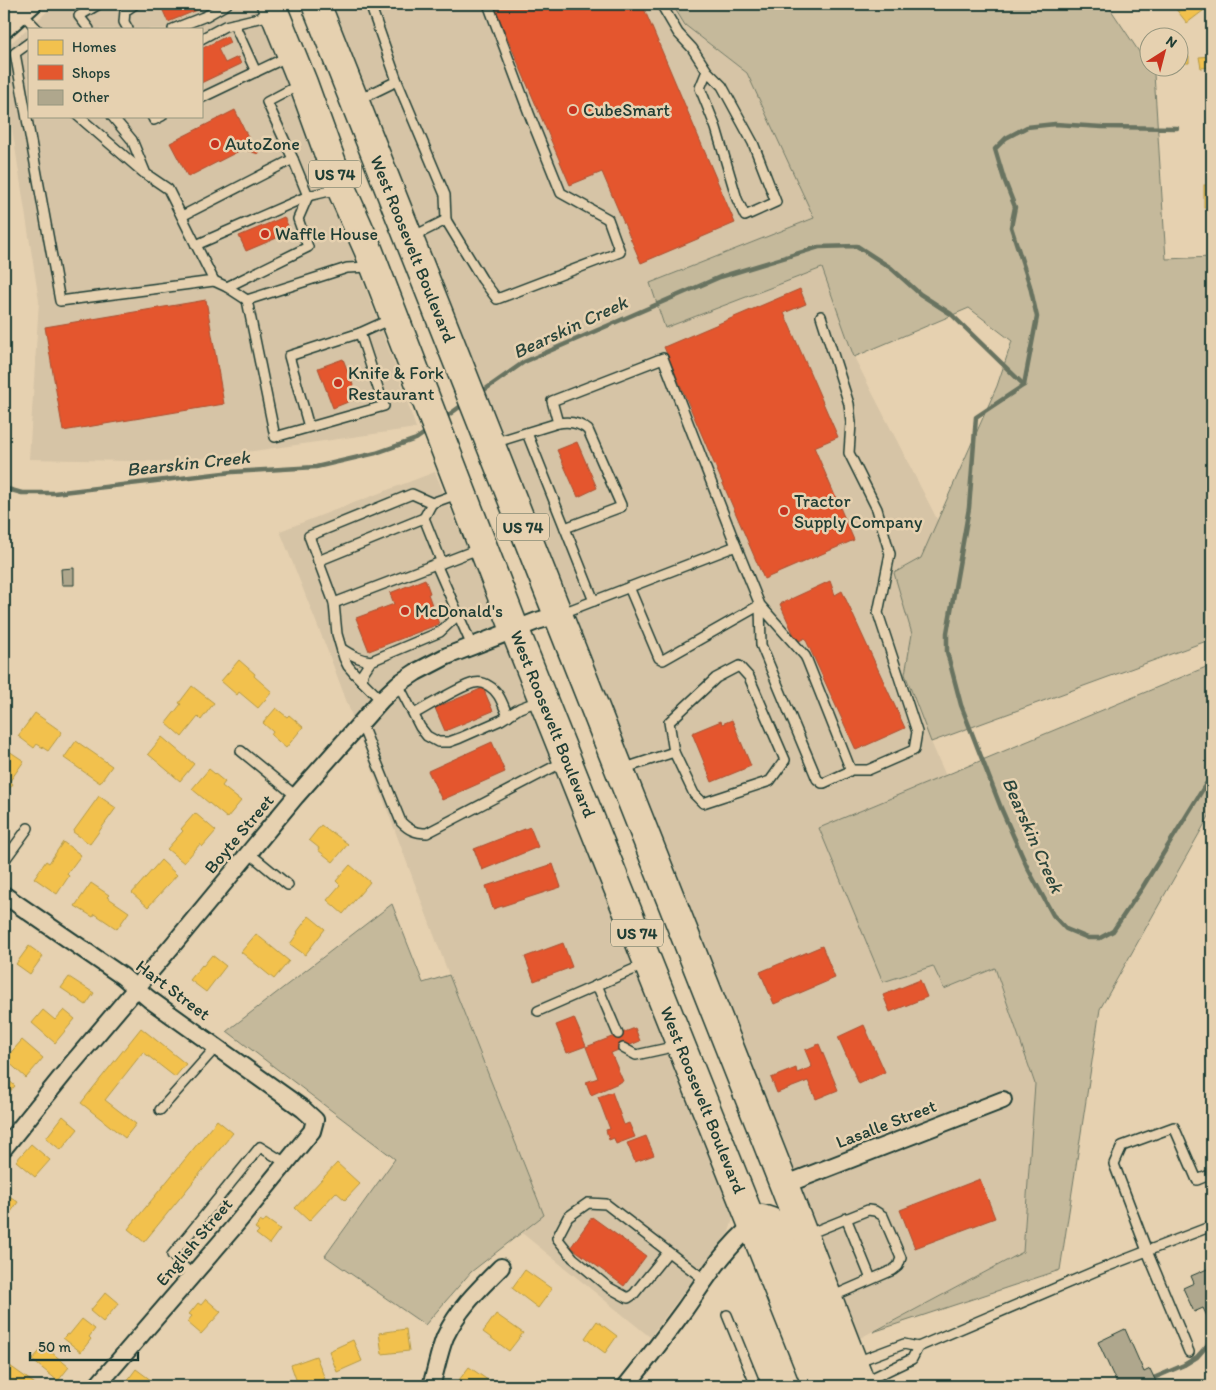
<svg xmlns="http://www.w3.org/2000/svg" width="1216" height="1390" viewBox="0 0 1216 1390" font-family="Itim,sans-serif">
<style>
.built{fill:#d6c4a6;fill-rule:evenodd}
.green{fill:#c5b99b;stroke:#727b68}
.homes{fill:#f2c14e;stroke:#b39946}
.shops{fill:#e4572e;stroke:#a94f30}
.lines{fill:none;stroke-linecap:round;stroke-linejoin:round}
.stream{stroke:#687361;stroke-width:4.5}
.building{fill:#afa78d;stroke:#1f3d34}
.service-casing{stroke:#1f3d34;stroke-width:12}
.minor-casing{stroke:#1f3d34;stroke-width:20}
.tertiary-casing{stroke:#1f3d34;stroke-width:25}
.trunk-casing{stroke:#1f3d34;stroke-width:31}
.service{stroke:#e6d1b0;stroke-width:9}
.minor{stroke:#e6d1b0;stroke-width:16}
.tertiary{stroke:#e6d1b0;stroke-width:21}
.trunk{stroke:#e6d1b0;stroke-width:28}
.poi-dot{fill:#c8321e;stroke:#e6d1b0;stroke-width:2}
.labels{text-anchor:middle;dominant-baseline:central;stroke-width:5;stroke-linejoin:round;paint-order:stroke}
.shield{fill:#e6d1b0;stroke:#5b6959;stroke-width:1}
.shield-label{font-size:16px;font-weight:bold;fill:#1f3d34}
.poi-label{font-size:18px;fill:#1f3d34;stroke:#e6d1b0;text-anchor:start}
.street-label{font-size:18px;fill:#1f3d34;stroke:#e6d1b0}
.water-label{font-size:19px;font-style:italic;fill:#2b463c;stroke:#e6d1b0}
</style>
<rect width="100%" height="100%" fill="#e6d1b0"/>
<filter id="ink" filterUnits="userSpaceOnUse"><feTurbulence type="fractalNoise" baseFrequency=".02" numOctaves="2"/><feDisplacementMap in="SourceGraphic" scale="10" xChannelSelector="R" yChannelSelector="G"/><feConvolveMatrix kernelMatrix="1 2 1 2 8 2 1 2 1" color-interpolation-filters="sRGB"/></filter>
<g filter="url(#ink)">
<g class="built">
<path d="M56,4H257L306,129L399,377L416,428L176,462L29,459L39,301L4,76V49ZM29,29H201V116H29Z"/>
<polygon points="330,4 672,4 685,25 747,73 814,218 651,283 666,328 822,268 854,357 938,521 921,559 894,573 913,634 905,674 931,742 946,776 819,828 933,966 944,989 995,968 1035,1084 1023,1252 860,1338"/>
<polygon points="435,472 526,688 731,1207 733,1219 729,1232 650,1337 522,1233 544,1214 449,975 330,657 280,531"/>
</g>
<g class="green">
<polygon points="672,4 1107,4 1154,74 1166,259 1212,257 1212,639 931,742 905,674 912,634 894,573 921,558 997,386 1012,341 969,308 854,357 822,268 665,328 650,283 814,218 747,73 685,25"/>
<polygon points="1206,667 1212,674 1212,811 1100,1009 1060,1270 873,1332 1023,1252 1035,1084 995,968 944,989 933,966 883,982 819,828"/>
<polygon points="392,904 423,983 449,975 544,1215 471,1272 425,1325 325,1256 395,1159 227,1031"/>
</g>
<g class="homes">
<polygon points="1180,4 1212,4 1187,23 1175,8"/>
<polygon points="1209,47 1212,47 1212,67 1201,68 1199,57 1211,56"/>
<polygon points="1189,56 1189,63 1179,63 1179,57"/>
<rect x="1204" y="185" width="8" height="23"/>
<polygon points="239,660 255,674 254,676 272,692 258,708 239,692 237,695 221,681"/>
<polygon points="192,686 214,703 201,720 198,717 182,737 166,723 181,704 179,703"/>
<polygon points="276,708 287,717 289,715 303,727 286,748 271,735 273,732 263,723"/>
<polygon points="35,713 62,732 48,751 37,744 34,748 18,736"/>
<polygon points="162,737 194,764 180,781 148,754"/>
<polygon points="76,741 112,766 100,783 64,758"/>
<polygon points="6,749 24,761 10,781 13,784 4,796 4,752"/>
<polygon points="209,769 225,782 222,786 241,801 227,818 192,789"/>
<polygon points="99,796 116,808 90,844 73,832"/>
<polygon points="195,813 216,831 202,847 200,844 184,863 167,849 183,831 181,829"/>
<polygon points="321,825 331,833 332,832 348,844 333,862 318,850 319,848 309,840"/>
<polygon points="63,842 81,855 67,874 69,876 57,894 34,878 46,861 49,863"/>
<polygon points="161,860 177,875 148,907 132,893"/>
<polygon points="350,865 370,882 343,914 327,900 340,885 336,881"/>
<polygon points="91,883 109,895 107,897 129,912 117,929 95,914 93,917 75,906"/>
<polygon points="309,916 325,929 305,955 290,944 298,933 297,932"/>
<polygon points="256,934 289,961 274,979 241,952"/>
<polygon points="29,946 43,956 30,974 16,964"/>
<polygon points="212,955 226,966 206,992 190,980 202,965 203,966"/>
<polygon points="69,977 94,993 86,1005 61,988"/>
<polygon points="43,1010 55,1020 64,1010 75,1019 55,1043 32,1023"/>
<polygon points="141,1028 186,1064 175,1077 143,1052 105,1100 136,1124 125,1138 81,1103"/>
<polygon points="22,1040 43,1058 26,1078 5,1059"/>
<polygon points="4,1076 15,1086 4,1098"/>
<polygon points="63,1116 78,1129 61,1150 46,1138"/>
<polygon points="217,1120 233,1133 144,1242 128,1229"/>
<polygon points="31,1144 50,1160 35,1177 16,1161"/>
<polygon points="337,1163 360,1184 345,1200 336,1192 309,1221 295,1208"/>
<polygon points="4,1192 18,1202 4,1222"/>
<polygon points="266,1219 280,1229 269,1244 256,1234 259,1231 255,1228 260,1221 263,1223"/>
<polygon points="525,1270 552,1289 538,1308 512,1288"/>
<polygon points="106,1292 119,1303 103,1322 90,1311"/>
<polygon points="206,1299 221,1312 201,1334 187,1322 192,1316 189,1314 198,1303 201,1305"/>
<polygon points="496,1314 523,1333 509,1351 483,1332"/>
<polygon points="82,1319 95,1329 89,1337 91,1339 81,1352 63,1338 67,1334 69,1335"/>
<polygon points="597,1321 617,1336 605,1353 585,1338"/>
<polygon points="406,1329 409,1351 382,1354 379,1333"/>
<polygon points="353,1340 362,1361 337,1372 329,1351"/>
<polygon points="44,1346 69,1367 58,1381 32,1360"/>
<polygon points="316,1356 325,1379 311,1384 310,1380 298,1385 291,1365"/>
<polygon points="10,1366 38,1386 4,1386 4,1376"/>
<polygon points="469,1367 492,1383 490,1386 459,1386 456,1384"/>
<polygon points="136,1369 159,1386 125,1386 124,1385"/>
</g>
<g class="shops">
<polygon points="160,4 212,4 168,22"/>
<polygon points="493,4 642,4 735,223 641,263 602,172 570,185"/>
<polygon points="227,36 230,43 218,49 225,63 238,57 241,64 201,83 201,49"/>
<polygon points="235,110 250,141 261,145 258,154 243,149 188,177 170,143"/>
<polygon points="284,217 291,232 246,251 239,236"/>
<polygon points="800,289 806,304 784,313 838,437 814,447 854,540 764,579 664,347"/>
<polygon points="206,300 224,404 63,431 45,327"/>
<polygon points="343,359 358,398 333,408 318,368"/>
<polygon points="577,442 597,488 578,497 557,450"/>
<polygon points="425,579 430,593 428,594 439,624 369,651 356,618 394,604 390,593"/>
<polygon points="830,581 835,595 842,591 905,728 856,750 805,638 797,642 780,604"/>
<polygon points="483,688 493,711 445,731 435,708"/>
<polygon points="732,720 751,766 712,782 692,733 721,721 722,724"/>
<polygon points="492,742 505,772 442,800 428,771"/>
<polygon points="530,827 538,847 482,870 474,849"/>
<polygon points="553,864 561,887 493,909 486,886"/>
<polygon points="563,943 572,967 534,981 525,957"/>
<polygon points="822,946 835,978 774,1004 760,972"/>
<polygon points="920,980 927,997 890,1012 883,995"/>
<polygon points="574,1018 586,1046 567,1053 556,1025"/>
<polygon points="864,1025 885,1072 859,1084 838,1037"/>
<polygon points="635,1028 640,1041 611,1053 623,1081 591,1095 586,1082 598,1078 586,1047"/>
<polygon points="819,1044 838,1090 816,1099 808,1081 777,1093 771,1078 796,1068 797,1073 812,1067 805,1050"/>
<polygon points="612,1092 624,1125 629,1123 635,1137 616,1144 614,1138 609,1140 606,1130 610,1129 598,1097"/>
<polygon points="646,1136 654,1155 635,1162 627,1143"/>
<polygon points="980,1179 995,1218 915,1248 900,1210"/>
<polygon points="592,1217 646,1256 624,1286 571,1247"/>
</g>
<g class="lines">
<g class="stream">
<polyline points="1177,128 1102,127 1055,124 1027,127 1006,138 995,149 1004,179 1015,207 1011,227 1030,286 1037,317 1024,385 976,417 969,508 947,633 947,652 961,705 1001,808 1028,869 1053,915 1066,929 1088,938 1100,938 1113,931 1142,888 1206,784 1212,778"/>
<polyline points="480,393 524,362 720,277 819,247 857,246 891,268 920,294 951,314 1024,385"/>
<polyline points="443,419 465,403"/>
<polyline points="4,488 22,493 54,493 232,472 316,467 376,453 416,439 429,430"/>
<polyline points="1149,1380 1184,1365 1197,1357 1212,1340"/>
</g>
</g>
<g class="building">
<polygon points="74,568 74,585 62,585 61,569"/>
<polygon points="1212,1267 1212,1316 1208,1318 1203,1308 1194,1312 1183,1288 1194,1283 1191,1276"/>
<polygon points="1125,1329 1144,1372 1150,1369 1158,1386 1118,1386 1098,1342"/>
</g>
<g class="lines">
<g class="service-casing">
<g id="service">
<polyline points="370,4 397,81"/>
<polyline points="661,4 678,33 692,48 707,71 700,88 716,128 737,199 745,216 776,202 753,143 722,86 707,71"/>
<polyline points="21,12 37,29"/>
<polyline points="234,24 256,72"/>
<polyline points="89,29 79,16 99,4"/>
<polyline points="128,29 124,22 125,11 135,4"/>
<polyline points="173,29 206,16 227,4"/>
<polyline points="201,39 225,26 271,15"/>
<polyline points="29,43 15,53 60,301 214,281 168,189 146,174 132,140 112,116"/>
<polyline points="201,98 289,56"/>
<polyline points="356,101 397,81 445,195 446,220"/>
<polyline points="78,116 144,173"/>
<polyline points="152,116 154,120 162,116"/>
<polyline points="182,216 293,159 267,102 301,84"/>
<polyline points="412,237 446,220 482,279 497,299 620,252 608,219 561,193 530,116 488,4"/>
<polyline points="196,245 308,196 338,189"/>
<polyline points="370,267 347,268 247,300 275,437 384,406 360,333 391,319"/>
<polyline points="214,281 227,287 247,300"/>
<polyline points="227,287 308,247 298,219 308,196 293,159"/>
<polyline points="821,316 849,404 851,423 849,453 877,509 890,554 878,613 917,732 914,750 868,770 850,770"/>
<path d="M558,423C569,421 580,423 588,430L621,505V507L565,528"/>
<polyline points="309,427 289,356 360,333"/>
<polyline points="527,433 594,601"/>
<polyline points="493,443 558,423 552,401 663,358 736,546"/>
<polyline points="432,503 424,518 442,563"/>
<polyline points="318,561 424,518"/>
<polyline points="436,564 472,646"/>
<polyline points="334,603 436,564 442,563 481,548"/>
<polyline points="560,614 736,546 760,605 805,656 807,660 850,768 848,772 824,783 822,783 817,779 761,645 760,605 663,660 659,658 629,587"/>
<path d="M342,649C351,655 360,660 371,661"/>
<polygon points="739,666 749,677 785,760 770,781 703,803 694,794 674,752 669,722 716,678"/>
<polyline points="362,681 363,673 371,661 440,632 458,615"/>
<polyline points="398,684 420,727 427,736 438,742 449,742 460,738 501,720 520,708 541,700"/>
<polyline points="381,700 355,674 348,666 344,658 337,634 334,603 309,536 412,494 432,503 460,493"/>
<path d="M414,714C429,706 458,687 474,683C479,682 485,683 489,686C500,692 503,706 508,716"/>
<path d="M361,723L401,822C409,830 415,833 427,833L565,761"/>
<polyline points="241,751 296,796"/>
<polyline points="622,769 674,752"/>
<polyline points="249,853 288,885"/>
<polyline points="4,861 28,828"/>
<polyline points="597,985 618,1034"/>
<polyline points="538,1011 646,964"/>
<polyline points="623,1048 636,1055 677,1046"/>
<polyline points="160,1110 217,1046"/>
<polyline points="1212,1174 1197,1180 1174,1127 1122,1146 1114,1164 1147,1251 1212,1226"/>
<polyline points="846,1218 871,1279"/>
<polyline points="806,1235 868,1210 875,1211 883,1216 901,1258 898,1266 893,1270 831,1297"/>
<polyline points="668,1252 634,1294 628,1298 608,1287 573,1258 557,1238 568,1217 588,1203 606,1204 705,1280"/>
<polyline points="192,1275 172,1255 260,1147 286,1163"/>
<polyline points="727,1315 756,1386"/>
<polyline points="856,1362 904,1344 918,1347 1098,1270 1147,1251 1189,1352"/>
<polyline points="864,1382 912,1359 918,1347"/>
</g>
</g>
<g class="minor-casing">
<g id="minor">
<polyline points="4,895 122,976 149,999 303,1109 315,1120 312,1131 233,1228 97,1386"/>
<polyline points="4,1148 71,1065 172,946 296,796 381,700 398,684 416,672 447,656 537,621 558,615"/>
<polyline points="784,1185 1003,1100"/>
<path d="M431,1386C436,1370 439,1352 445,1337C458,1309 479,1289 501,1267"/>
<path d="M626,1386C646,1361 666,1335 685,1309C706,1279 725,1248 753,1225"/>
</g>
</g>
<g class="tertiary-casing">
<polyline id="tertiary" points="4,27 30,4"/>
</g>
<g class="trunk-casing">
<g id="trunk">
<polyline points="271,4 303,83 341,188 368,249 515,630 817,1386"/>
<polyline points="316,4 784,1185 862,1386"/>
<polyline points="753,1225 762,1219 771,1222 776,1230 799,1286 842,1378"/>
</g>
</g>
<use href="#service" class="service"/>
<use href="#minor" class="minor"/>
<use href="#tertiary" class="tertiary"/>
<use href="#trunk" class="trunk"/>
</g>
</g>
<g class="poi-dot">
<circle cx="573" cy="110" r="5"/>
<circle cx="215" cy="144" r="5"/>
<circle cx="265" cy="234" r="5"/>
<circle cx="338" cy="383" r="5"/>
<circle cx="784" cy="511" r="5"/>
<circle cx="405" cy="611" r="5"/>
</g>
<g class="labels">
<g class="shield">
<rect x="309" y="160.5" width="52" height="27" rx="4"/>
<rect x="497" y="513.5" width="52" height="27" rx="4"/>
<rect x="611" y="919.5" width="52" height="27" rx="4"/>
</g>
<g class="shield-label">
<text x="335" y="174">US 74</text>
<text x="523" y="527">US 74</text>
<text x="637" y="933">US 74</text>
</g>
<g class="poi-label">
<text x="583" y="110">CubeSmart</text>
<text x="225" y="144">AutoZone</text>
<text x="275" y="234">Waffle House</text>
<text x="348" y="373">Knife &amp; Fork<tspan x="348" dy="21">Restaurant</tspan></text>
<text x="794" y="501">Tractor<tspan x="794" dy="21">Supply Company</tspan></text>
<text x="415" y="611">McDonald's</text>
</g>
<g class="street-label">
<text transform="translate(413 249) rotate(68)">West Roosevelt Boulevard</text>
<text transform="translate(553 724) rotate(68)">West Roosevelt Boulevard</text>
<text transform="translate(239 834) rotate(-50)">Boyte Street</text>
<text transform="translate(173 990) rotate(37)">Hart Street</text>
<text transform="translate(703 1100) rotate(68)">West Roosevelt Boulevard</text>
<text transform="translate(886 1124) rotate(-21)">Lasalle Street</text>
<text transform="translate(194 1242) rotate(-50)">English Street</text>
</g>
<g class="water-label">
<text transform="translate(570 327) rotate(-25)">Bearskin Creek</text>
<text transform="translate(188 463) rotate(-6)">Bearskin Creek</text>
<text transform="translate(1033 835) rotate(66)">Bearskin Creek</text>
</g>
</g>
<rect width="1216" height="1390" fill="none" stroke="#e6d1b0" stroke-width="20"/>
<rect x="10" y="10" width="1196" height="1370" fill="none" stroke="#1f3d34" stroke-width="2" filter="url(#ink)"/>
<rect x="28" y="28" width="175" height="90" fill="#e6d1b0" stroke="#96967e"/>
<rect x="38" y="40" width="25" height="15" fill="#f2c14e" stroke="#96967e"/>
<text x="72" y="52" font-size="15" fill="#1f3d34">Homes</text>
<rect x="38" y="65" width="25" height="15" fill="#e4572e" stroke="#96967e"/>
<text x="72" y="78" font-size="15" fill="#1f3d34">Shops</text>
<rect x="38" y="90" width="25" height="15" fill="#afa78d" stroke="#96967e"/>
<text x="72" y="102" font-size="15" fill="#1f3d34">Other</text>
<g transform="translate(1164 52) rotate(36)"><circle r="24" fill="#e6d1b0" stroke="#96967e"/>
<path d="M0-4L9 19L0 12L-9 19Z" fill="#c8321e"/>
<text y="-8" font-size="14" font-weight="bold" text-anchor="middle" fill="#1f3d34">N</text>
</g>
<path d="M30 1352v8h108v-8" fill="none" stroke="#1f3d34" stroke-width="2.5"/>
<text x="38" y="1352" font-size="15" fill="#1f3d34" stroke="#e6d1b0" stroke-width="4" paint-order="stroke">50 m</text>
</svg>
